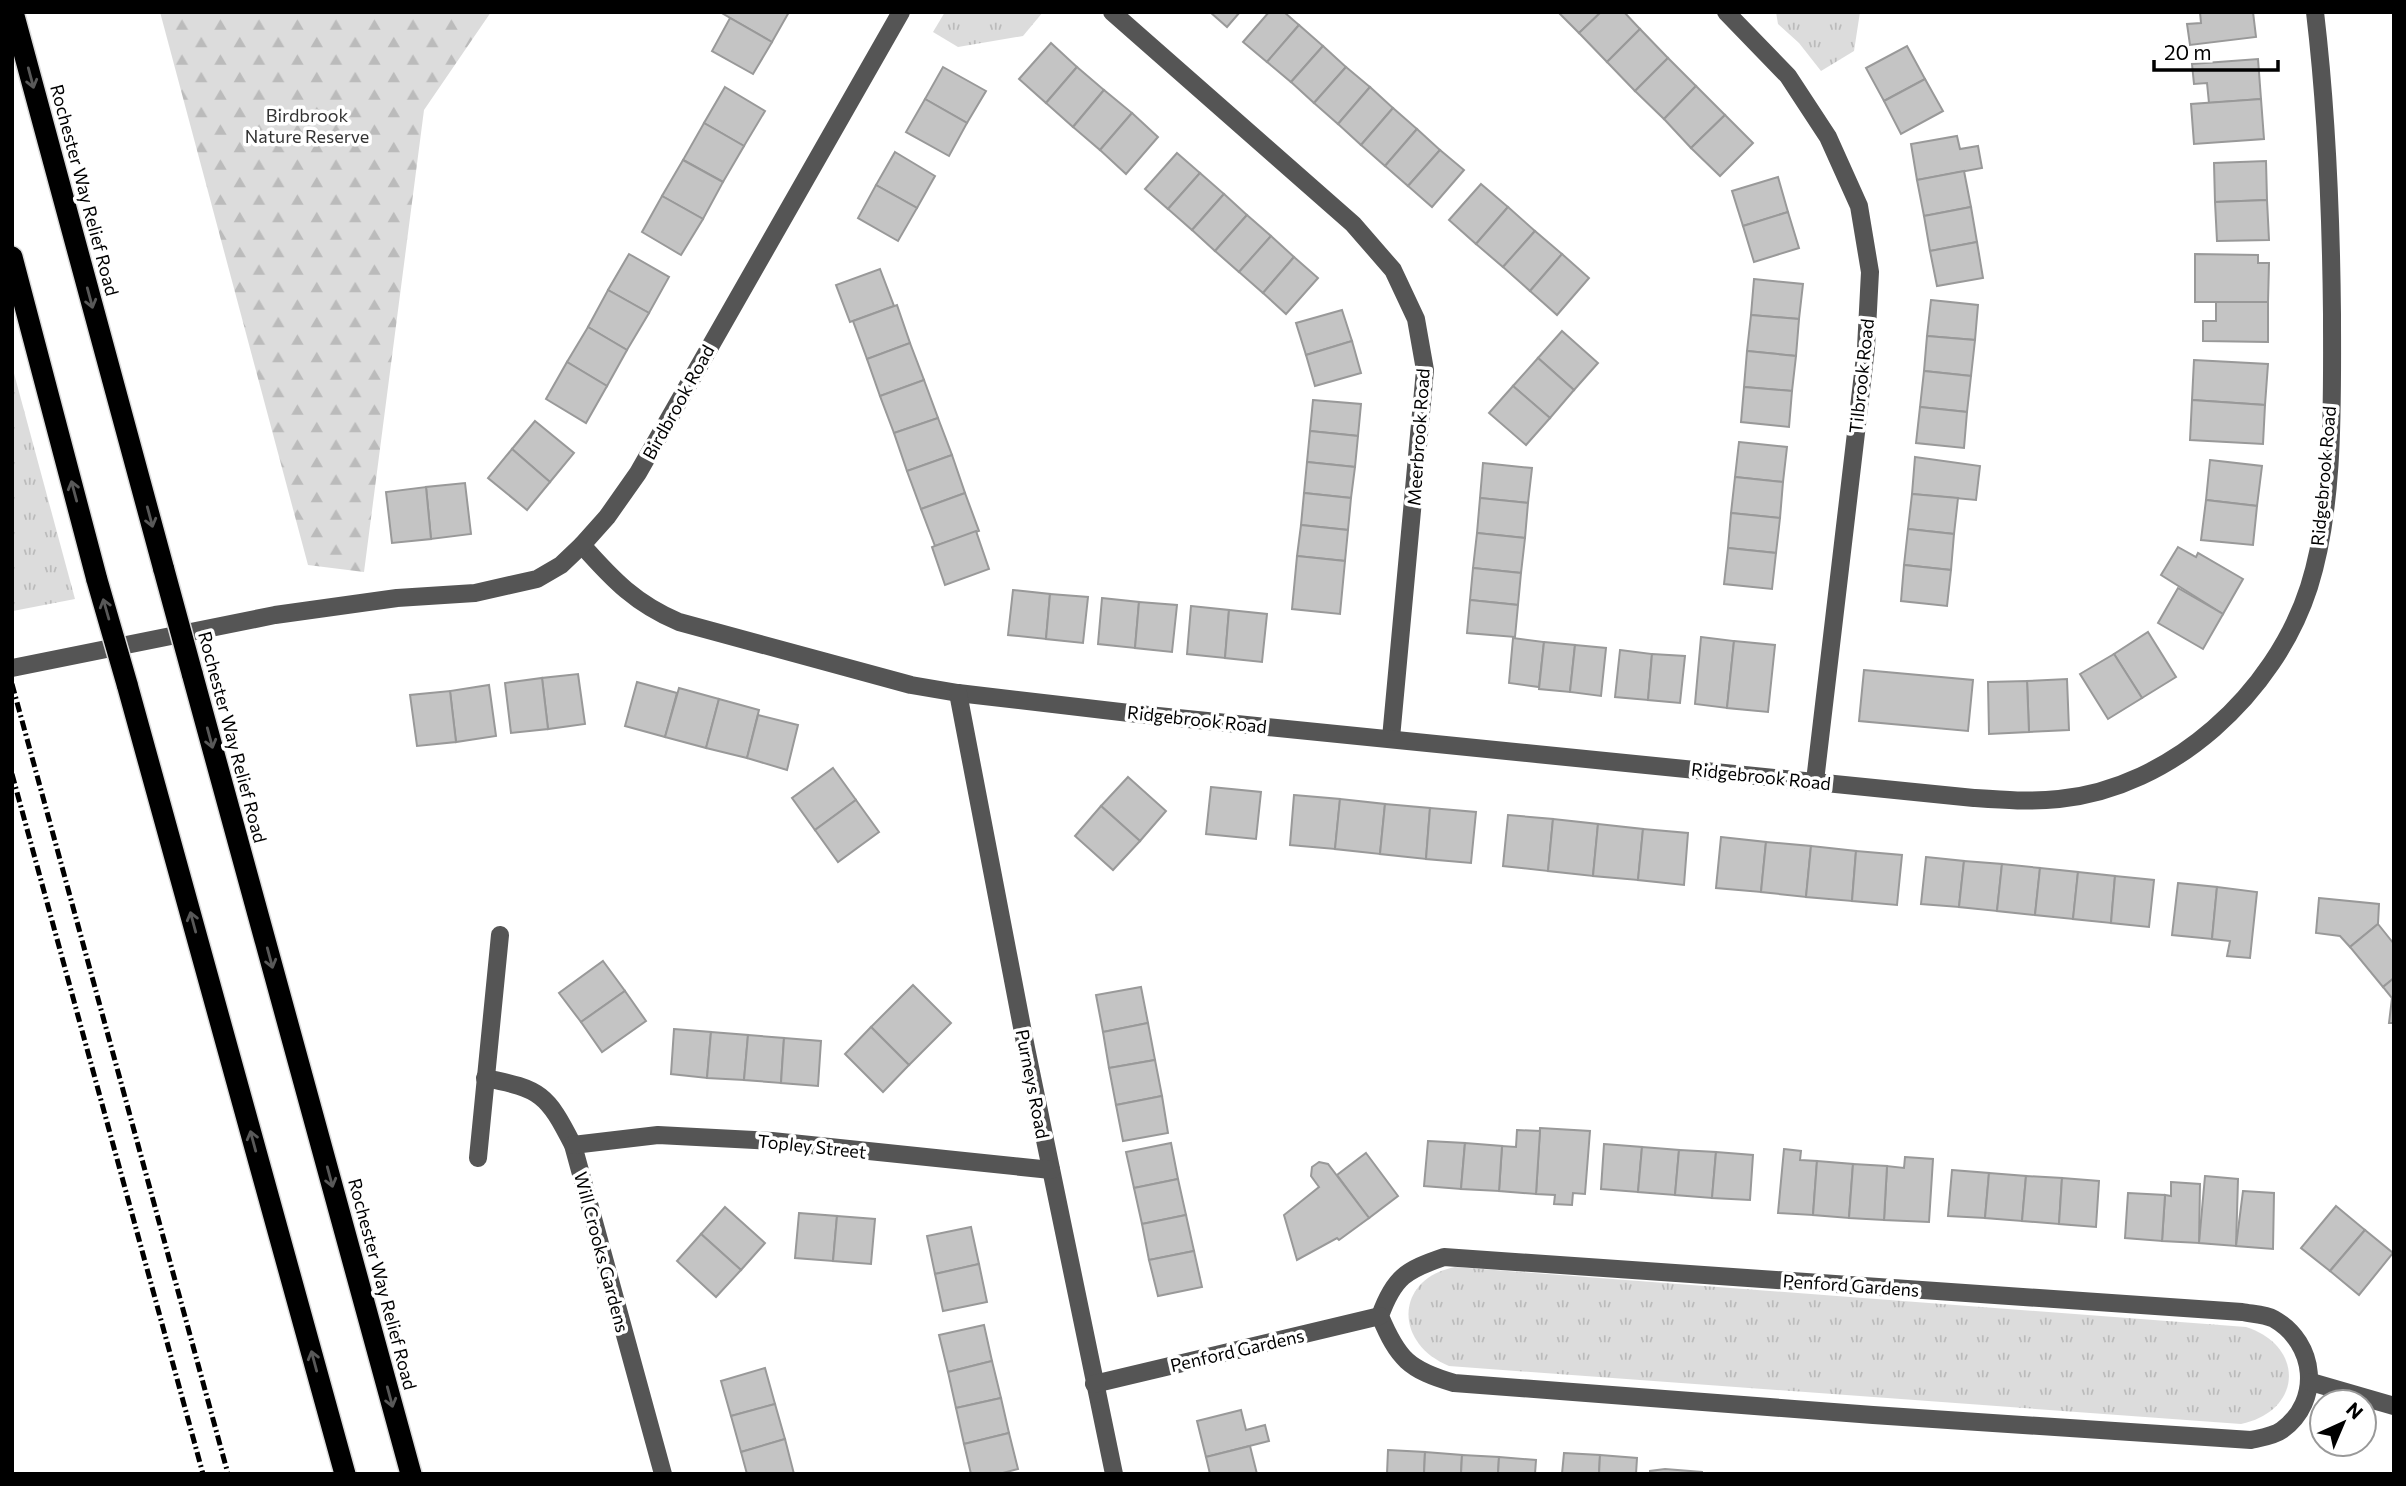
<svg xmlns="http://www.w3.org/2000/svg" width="2406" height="1486" viewBox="0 0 2406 1486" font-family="Commissioner,sans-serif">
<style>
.grass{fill:url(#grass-tufts)}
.forest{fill:url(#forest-firs)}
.building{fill:#c4c4c4;stroke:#999;stroke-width:2}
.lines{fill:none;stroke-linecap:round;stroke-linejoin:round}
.highway-casing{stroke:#dbdbdb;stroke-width:24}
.minor{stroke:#555;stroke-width:18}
.highway{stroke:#000;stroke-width:21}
.rail{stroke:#000;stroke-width:5;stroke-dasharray:10 3.5 2 3.5;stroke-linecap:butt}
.highway-bridge-casing{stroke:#dbdbdb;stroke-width:24;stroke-linecap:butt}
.highway-bridge{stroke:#000;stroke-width:21}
.oneway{stroke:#595959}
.labels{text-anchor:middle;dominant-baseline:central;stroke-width:7;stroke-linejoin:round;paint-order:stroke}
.park-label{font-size:18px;fill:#333;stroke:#fff}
.street-label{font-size:18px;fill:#000;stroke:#fff}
</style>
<defs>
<pattern id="grass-tufts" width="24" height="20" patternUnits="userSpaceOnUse" patternTransform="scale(1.75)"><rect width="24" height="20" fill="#dcdcdc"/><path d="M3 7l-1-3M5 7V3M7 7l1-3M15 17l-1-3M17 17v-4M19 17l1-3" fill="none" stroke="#bbb"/></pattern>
<pattern id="forest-firs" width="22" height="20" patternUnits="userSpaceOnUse" patternTransform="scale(1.75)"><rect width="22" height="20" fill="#dcdcdc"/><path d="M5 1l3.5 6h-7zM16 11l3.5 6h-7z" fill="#bbb"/></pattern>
</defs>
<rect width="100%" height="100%" fill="#fff"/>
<g class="grass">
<polygon points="945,12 1043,12 1023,36 958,47 933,32"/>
<polygon points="1776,12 1860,12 1854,51 1821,71 1799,43 1778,24"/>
<polygon points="12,366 75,599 13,611 12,607"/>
<path d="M1455,1267L2246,1327C2305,1346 2303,1411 2241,1424L1449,1366C1394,1344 1394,1279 1455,1267Z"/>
</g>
<polygon class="forest" points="160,12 491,12 424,110 364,572 308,565"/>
<g class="building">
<polygon points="720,12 789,12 772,42"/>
<polygon points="1210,12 1240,12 1227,27"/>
<polygon points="1269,12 1284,12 1299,25 1267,62 1243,42"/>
<polygon points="1558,12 1601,12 1579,33"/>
<polygon points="1601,12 1624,12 1640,29 1607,62 1579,33"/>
<polygon points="2200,12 2253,12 2256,37 2190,45 2187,24 2201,23"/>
<polygon points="730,18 772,42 753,74 712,51"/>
<polygon points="1299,25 1323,46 1291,82 1267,62"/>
<polygon points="1640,29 1668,58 1635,91 1607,62"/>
<polygon points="1051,43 1077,67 1046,103 1019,79"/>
<polygon points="1323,46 1346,67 1314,103 1291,82"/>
<polygon points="1907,46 1925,79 1884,101 1866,68"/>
<polygon points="1668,58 1696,86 1664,119 1635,91"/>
<polygon points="2258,59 2261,99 2209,103 2207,83 2194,84 2192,64"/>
<polygon points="943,67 986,91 967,123 925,99"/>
<polygon points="1077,67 1104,90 1073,127 1046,103"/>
<polygon points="1346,67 1370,87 1338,124 1314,103"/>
<polygon points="1925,79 1943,111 1901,134 1884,101"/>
<polygon points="1696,86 1725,115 1691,148 1664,119"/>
<polygon points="725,87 765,111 744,146 704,123"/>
<polygon points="1370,87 1393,108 1361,145 1338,124"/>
<polygon points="1104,90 1132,113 1100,150 1073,127"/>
<polygon points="925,99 967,123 949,156 906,132"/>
<polygon points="2261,99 2264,139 2194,144 2191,104"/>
<polygon points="1393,108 1417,129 1385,166 1361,145"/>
<polygon points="1132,113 1158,137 1126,174 1100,150"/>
<polygon points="1725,115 1753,143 1720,176 1691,148"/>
<polygon points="704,123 744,146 723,182 683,160"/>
<polygon points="1417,129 1440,150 1408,186 1385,166"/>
<polygon points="1957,136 1960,149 1978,146 1982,168 1917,180 1911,144"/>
<polygon points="1440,150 1464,170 1432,207 1408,186"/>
<polygon points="895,152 935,176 917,208 876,185"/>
<polygon points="1177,153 1200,173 1168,209 1145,189"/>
<polygon points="683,160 723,182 703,219 662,196"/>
<polygon points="2266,161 2267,200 2215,202 2214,163"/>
<polygon points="1964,171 1971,207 1924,216 1917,180"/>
<polygon points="1200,173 1224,194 1192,230 1168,209"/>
<polygon points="1778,177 1788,212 1743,226 1732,191"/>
<polygon points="1481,184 1508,207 1476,244 1449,220"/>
<polygon points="876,185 917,208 898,241 858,218"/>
<polygon points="1224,194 1247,215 1215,251 1192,230"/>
<polygon points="662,196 703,219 681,255 642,232"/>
<polygon points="2267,200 2269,240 2217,241 2215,202"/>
<polygon points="1508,207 1535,231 1503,267 1476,244"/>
<polygon points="1971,207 1977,242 1930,251 1924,216"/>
<polygon points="1788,212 1799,248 1754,262 1743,226"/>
<polygon points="1247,215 1271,236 1239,272 1215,251"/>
<polygon points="1535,231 1562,254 1530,291 1503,267"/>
<polygon points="1271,236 1294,257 1263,293 1239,272"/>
<polygon points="1977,242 1983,278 1937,286 1930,251"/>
<polygon points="629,254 669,277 649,313 608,290"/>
<polygon points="1562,254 1589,278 1557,315 1530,291"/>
<polygon points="2195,254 2258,255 2258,263 2269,263 2268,302 2195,302"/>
<polygon points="1294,257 1318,278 1286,314 1263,293"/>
<polygon points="880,269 894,306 850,322 836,285"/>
<polygon points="1754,279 1803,284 1799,319 1751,315"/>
<polygon points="608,290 649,313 627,350 588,327"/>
<polygon points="1931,300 1978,305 1975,340 1927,336"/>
<polygon points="2216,302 2268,302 2268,342 2203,341 2203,321 2216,321"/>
<polygon points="897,305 910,343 867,359 853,321"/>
<polygon points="1342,310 1352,341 1306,355 1296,323"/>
<polygon points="1751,315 1799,319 1796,356 1747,351"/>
<polygon points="588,327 627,350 607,386 567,362"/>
<polygon points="1562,331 1598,363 1574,390 1538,358"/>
<polygon points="1927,336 1975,340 1971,376 1924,371"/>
<polygon points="1352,341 1361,373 1315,386 1306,355"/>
<polygon points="910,343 924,380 880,396 867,359"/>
<polygon points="1747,351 1796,356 1792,391 1744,387"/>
<polygon points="1538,358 1574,390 1550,418 1513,386"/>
<polygon points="2194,360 2268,364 2265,405 2192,400"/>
<polygon points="567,362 607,386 586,423 546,399"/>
<polygon points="1924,371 1971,376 1967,412 1920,407"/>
<polygon points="924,380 938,418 894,433 880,396"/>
<polygon points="1513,386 1550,418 1526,445 1489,413"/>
<polygon points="1744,387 1792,391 1789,427 1741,422"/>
<polygon points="1313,400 1361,404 1358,436 1310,431"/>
<polygon points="2192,400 2265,405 2263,444 2190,440"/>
<polygon points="1920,407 1967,412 1964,448 1916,443"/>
<polygon points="938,418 952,455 907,471 894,433"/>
<polygon points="535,421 574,453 550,482 512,449"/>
<polygon points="1310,431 1358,436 1355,467 1307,462"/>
<polygon points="1739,442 1787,447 1783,482 1735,477"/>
<polygon points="512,449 550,482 527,510 488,478"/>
<polygon points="952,455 965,493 921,509 907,471"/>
<polygon points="1915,457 1980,466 1976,500 1912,494"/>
<polygon points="2210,460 2262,466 2257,506 2206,500"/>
<polygon points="1307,462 1355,467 1351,498 1304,493"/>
<polygon points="1483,463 1532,468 1528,503 1480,498"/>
<polygon points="1735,477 1783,482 1780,518 1731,513"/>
<polygon points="465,483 471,534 431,539 426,487"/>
<polygon points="426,487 431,539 392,543 386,492"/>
<polygon points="965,493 979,531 935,546 921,509"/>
<polygon points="1304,493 1351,498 1348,530 1301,525"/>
<polygon points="1912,494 1958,498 1954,534 1908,529"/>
<polygon points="1480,498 1528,503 1525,538 1477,533"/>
<polygon points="2206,500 2257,506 2253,545 2201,540"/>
<polygon points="1731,513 1780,518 1776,553 1728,548"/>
<polygon points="1301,525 1348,530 1345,561 1297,556"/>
<polygon points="1908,529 1954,534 1951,570 1904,565"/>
<polygon points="976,531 989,569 945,585 932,547"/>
<polygon points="1477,533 1525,538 1521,573 1473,568"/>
<polygon points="2178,547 2196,557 2198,553 2243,579 2223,614 2161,575"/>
<polygon points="1728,548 1776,553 1772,589 1724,584"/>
<polygon points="1297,556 1345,561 1340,614 1292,609"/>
<polygon points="1904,565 1951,570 1947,606 1901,601"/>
<polygon points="1473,568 1521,573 1518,605 1470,600"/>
<polygon points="2178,588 2223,614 2203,649 2158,623"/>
<polygon points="1013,590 1050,594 1046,639 1008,635"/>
<polygon points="1050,594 1088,597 1083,643 1046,639"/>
<polygon points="1102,598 1139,602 1135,648 1098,644"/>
<polygon points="1470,600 1518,605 1515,637 1467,633"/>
<polygon points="1139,602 1177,605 1172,652 1135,648"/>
<polygon points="1191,606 1229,610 1225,658 1187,654"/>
<polygon points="1229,610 1267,614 1262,662 1225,658"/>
<polygon points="2148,632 2176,677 2142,698 2114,654"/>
<polygon points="1701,637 1734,641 1727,708 1695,704"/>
<polygon points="1513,638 1544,642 1539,687 1509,683"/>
<polygon points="1734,641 1775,645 1768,712 1727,708"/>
<polygon points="1544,642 1575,645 1570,692 1539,689"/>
<polygon points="1575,645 1606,648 1601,696 1570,692"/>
<polygon points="1620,650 1652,654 1648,700 1615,697"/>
<polygon points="1652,654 1685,656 1680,703 1648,700"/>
<polygon points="2114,654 2142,698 2108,719 2080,674"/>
<polygon points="1864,670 1973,680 1968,731 1859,721"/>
<polygon points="578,674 585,724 548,729 542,678"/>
<polygon points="542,678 548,729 511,733 505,683"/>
<polygon points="2067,679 2069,730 2029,732 2027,681"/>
<polygon points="2027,681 2029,732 1989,734 1988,682"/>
<polygon points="637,682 677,693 665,737 625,726"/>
<polygon points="489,685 496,736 456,742 450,691"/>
<polygon points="679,688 719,699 706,748 665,737"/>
<polygon points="450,691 456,742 417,746 410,695"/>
<polygon points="719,699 759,710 747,758 706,748"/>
<polygon points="758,715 798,725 787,770 747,758"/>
<polygon points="833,768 856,800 815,830 792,798"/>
<polygon points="1128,777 1166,811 1140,841 1101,806"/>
<polygon points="1211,787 1261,792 1256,839 1206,834"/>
<polygon points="1294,795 1340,799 1335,849 1290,845"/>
<polygon points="1340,799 1385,804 1380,854 1335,849"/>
<polygon points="856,800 879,832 838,862 815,830"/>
<polygon points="1385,804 1430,808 1426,859 1380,854"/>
<polygon points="1101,806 1140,841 1113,870 1075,836"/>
<polygon points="1430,808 1476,812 1471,863 1426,859"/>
<polygon points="1508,815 1553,819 1548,871 1503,866"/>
<polygon points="1553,819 1598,824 1593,876 1548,871"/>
<polygon points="1598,824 1643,829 1638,880 1593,876"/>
<polygon points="1643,829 1688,833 1684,885 1638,880"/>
<polygon points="1721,837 1766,842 1761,892 1716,888"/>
<polygon points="1766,842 1811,846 1806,897 1761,892"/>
<polygon points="1811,846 1856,851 1852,901 1806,897"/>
<polygon points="1856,851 1902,855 1897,905 1852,901"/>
<polygon points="1926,857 1964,861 1959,907 1921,904"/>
<polygon points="1964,861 2002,864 1997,911 1959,907"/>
<polygon points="2002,864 2040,868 2035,915 1997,911"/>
<polygon points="2040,868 2078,872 2073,919 2035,915"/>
<polygon points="2078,872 2115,876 2111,923 2073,919"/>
<polygon points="2115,876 2154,880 2149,927 2111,923"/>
<polygon points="2178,883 2217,887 2212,939 2172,935"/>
<polygon points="2217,887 2257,892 2250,958 2227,956 2230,941 2212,939"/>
<polygon points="2319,898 2379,904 2378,924 2350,947 2340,936 2316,933"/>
<polygon points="2378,924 2394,944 2394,978 2383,987 2350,947"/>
<polygon points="603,961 625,991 581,1022 559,993"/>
<polygon points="2394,978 2394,1023 2389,1023 2392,998 2383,987"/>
<polygon points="913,985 951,1023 909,1065 871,1027"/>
<polygon points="1141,987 1148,1023 1103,1032 1096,995"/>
<polygon points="625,991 646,1021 602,1052 581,1022"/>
<polygon points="1148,1023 1155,1060 1109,1068 1103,1032"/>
<polygon points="871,1027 909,1065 883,1092 845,1054"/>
<polygon points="674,1029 711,1032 707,1078 671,1074"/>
<polygon points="711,1032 748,1035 744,1080 707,1078"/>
<polygon points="748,1035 784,1038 781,1083 744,1080"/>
<polygon points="784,1038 821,1041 818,1086 781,1083"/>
<polygon points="1155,1060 1162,1096 1116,1105 1109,1068"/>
<polygon points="1162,1096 1168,1133 1123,1141 1116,1105"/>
<polygon points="1540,1128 1590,1131 1585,1194 1573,1193 1572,1205 1554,1204 1555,1195 1536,1194"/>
<polygon points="1517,1130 1540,1131 1536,1194 1499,1191 1502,1146 1516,1147"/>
<polygon points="1428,1141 1465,1143 1461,1189 1424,1186"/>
<polygon points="1171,1143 1178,1179 1134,1188 1126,1152"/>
<polygon points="1465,1143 1502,1146 1499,1191 1461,1189"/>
<polygon points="1604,1144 1642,1147 1638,1192 1601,1189"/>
<polygon points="1642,1147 1679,1150 1675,1195 1638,1192"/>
<polygon points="1784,1149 1801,1151 1800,1160 1817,1161 1813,1215 1778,1213"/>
<polygon points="1679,1150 1716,1152 1712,1198 1675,1195"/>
<polygon points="1716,1152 1753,1155 1750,1200 1712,1198"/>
<polygon points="1366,1153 1398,1196 1369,1218 1337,1175"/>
<polygon points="1905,1157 1933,1159 1929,1222 1884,1220 1887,1166 1904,1168"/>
<polygon points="1817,1161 1853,1164 1849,1218 1813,1215"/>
<polygon points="1319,1162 1328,1164 1369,1218 1339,1240 1337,1238 1297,1260 1284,1215 1319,1187 1311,1176 1312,1167"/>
<polygon points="1853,1164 1887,1166 1884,1220 1849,1218"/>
<polygon points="1952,1170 1989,1173 1985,1218 1948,1216"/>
<polygon points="1989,1173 2026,1176 2022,1221 1985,1218"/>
<polygon points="2026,1176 2062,1178 2059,1224 2022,1221"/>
<polygon points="2205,1176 2238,1179 2236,1246 2199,1243"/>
<polygon points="2062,1178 2099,1181 2096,1227 2059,1224"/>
<polygon points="1178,1179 1186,1215 1142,1224 1134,1188"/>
<polygon points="2171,1182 2200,1184 2199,1243 2162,1241 2165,1195 2171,1196"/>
<polygon points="2243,1191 2274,1193 2273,1249 2236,1246"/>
<polygon points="2128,1193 2165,1195 2162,1241 2125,1238"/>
<polygon points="2336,1206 2365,1230 2330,1271 2301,1248"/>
<polygon points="725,1207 765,1243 741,1270 701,1234"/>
<polygon points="799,1213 837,1216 833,1261 795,1258"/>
<polygon points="1186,1215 1194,1251 1149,1260 1142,1224"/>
<polygon points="837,1216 875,1219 871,1264 833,1261"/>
<polygon points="971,1227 979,1264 935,1274 927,1236"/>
<polygon points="2365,1230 2393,1253 2359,1295 2330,1271"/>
<polygon points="701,1234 741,1270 716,1297 677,1261"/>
<polygon points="1194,1251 1202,1287 1158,1296 1149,1260"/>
<polygon points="979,1264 987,1302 943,1311 935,1274"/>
<polygon points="984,1325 992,1361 948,1372 939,1335"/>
<polygon points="992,1361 1001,1398 956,1408 948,1372"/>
<polygon points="765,1368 775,1404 731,1416 721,1381"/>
<polygon points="1001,1398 1009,1433 964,1444 956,1408"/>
<polygon points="775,1404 785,1439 741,1452 731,1416"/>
<polygon points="1241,1410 1246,1430 1265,1425 1269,1441 1206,1457 1197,1421"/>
<polygon points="1009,1433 1018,1469 999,1474 971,1474 964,1444"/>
<polygon points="785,1439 794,1474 747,1474 741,1452"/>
<polygon points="1250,1446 1257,1474 1210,1474 1206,1457"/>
<polygon points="1388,1450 1425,1452 1424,1474 1387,1474"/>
<polygon points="1425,1452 1462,1455 1461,1474 1424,1474"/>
<polygon points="1564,1453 1600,1455 1599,1474 1562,1474"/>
<polygon points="1462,1455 1499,1457 1498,1474 1461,1474"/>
<polygon points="1600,1455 1637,1458 1636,1474 1599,1474"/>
<polygon points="1499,1457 1536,1460 1535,1474 1498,1474"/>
<polygon points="1665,1469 1702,1472 1702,1474 1650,1474 1650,1471"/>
</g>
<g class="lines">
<g class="highway-casing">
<g id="highway">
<polyline points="13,12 164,570"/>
<polyline points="12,257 97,580"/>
<polyline points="192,673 411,1474"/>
<polyline points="127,684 345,1474"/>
</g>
</g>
<g class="minor">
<polyline points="1112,12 1353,224 1393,270 1416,319 1425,370 1391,738"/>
<polyline points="1726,12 1788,76 1828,137 1859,206 1870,272 1866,348 1815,781"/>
<path d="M582,545C613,580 636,604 679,622L911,685L958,693L1138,714L1974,798C2003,800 2031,802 2059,799C2172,788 2275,693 2309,587C2335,505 2332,400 2332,314C2331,212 2327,113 2315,12"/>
<polyline points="12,668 275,615 397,598 475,593 537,579 561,565 582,545 607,517 638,473 901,12"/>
<polyline points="958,693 1026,1048 1114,1474"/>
<path d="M485,1078C541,1089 547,1094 573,1145L663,1474"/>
<polyline points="573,1145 658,1135 772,1141 1051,1170"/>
<polyline points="478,1158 500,935"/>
<path d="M1444,1257L2242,1312C2252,1314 2265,1314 2274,1319C2316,1343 2322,1401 2282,1430C2274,1436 2260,1438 2251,1440L1873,1415L1454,1383C1409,1370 1398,1359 1380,1316C1394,1277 1406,1270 1444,1257Z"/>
<polyline points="2311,1382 2394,1406"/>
<polyline points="1094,1384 1380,1316"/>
</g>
<use href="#highway" class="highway"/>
<g class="rail">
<polyline points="12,684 228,1474"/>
<polyline points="12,774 203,1474"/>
</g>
<g class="highway-bridge-casing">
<g id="highway-bridge">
<polyline points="164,570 192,673"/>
<polyline points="97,580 127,684"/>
</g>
</g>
<use href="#highway-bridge" class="highway-bridge"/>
</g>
<defs><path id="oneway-shaft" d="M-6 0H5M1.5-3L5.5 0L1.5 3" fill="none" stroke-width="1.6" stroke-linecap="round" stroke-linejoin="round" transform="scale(1.75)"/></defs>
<g class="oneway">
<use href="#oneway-shaft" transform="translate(31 78) rotate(75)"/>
<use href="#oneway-shaft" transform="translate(90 298) rotate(75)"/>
<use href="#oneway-shaft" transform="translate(74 491) rotate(-105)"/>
<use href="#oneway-shaft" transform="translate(150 517) rotate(75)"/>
<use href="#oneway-shaft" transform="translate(106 609) rotate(-106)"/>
<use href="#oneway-shaft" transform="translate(210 738) rotate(75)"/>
<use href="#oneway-shaft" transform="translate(193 922) rotate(-105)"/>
<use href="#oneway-shaft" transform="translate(270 958) rotate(75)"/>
<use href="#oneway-shaft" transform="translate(253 1141) rotate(-105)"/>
<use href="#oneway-shaft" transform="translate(330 1177) rotate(75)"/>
<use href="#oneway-shaft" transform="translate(314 1361) rotate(-105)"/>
<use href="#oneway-shaft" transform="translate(390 1397) rotate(75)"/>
</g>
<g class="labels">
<g class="park-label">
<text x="307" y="115">Birdbrook<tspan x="307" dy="21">Nature Reserve</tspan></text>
</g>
<g class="street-label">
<text transform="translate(85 190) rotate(75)">Rochester Way Relief Road</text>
<text transform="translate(1861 376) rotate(-84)">Tilbrook Road</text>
<text transform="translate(678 402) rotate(-61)">Birdbrook Road</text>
<text transform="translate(1418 437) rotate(-86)">Meerbrook Road</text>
<text transform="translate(2323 476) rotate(-85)">Ridgebrook Road</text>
<text transform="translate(1197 719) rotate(6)">Ridgebrook Road</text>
<text transform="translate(233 737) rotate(75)">Rochester Way Relief Road</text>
<text transform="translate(1761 776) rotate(6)">Ridgebrook Road</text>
<text transform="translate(1033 1084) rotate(79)">Purneys Road</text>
<text transform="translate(812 1146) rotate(6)">Topley Street</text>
<text transform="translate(602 1252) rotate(75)">Will Crooks Gardens</text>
<text transform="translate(383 1284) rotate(75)">Rochester Way Relief Road</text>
<text transform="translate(1851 1285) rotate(4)">Penford Gardens</text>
<text transform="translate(1237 1350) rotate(-13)">Penford Gardens</text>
</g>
</g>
<rect width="2406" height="1486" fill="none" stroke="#000000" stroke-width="28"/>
<g transform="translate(2343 1423) rotate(44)"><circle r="33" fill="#ffffff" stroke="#999999" stroke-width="2"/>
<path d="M0-5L12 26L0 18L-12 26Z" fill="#000000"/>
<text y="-10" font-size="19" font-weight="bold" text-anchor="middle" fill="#000000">N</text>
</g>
<path d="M2154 60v10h124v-10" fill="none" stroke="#000000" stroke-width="3.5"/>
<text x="2164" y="60" font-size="21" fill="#000000" stroke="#ffffff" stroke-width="5" paint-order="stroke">20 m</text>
</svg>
